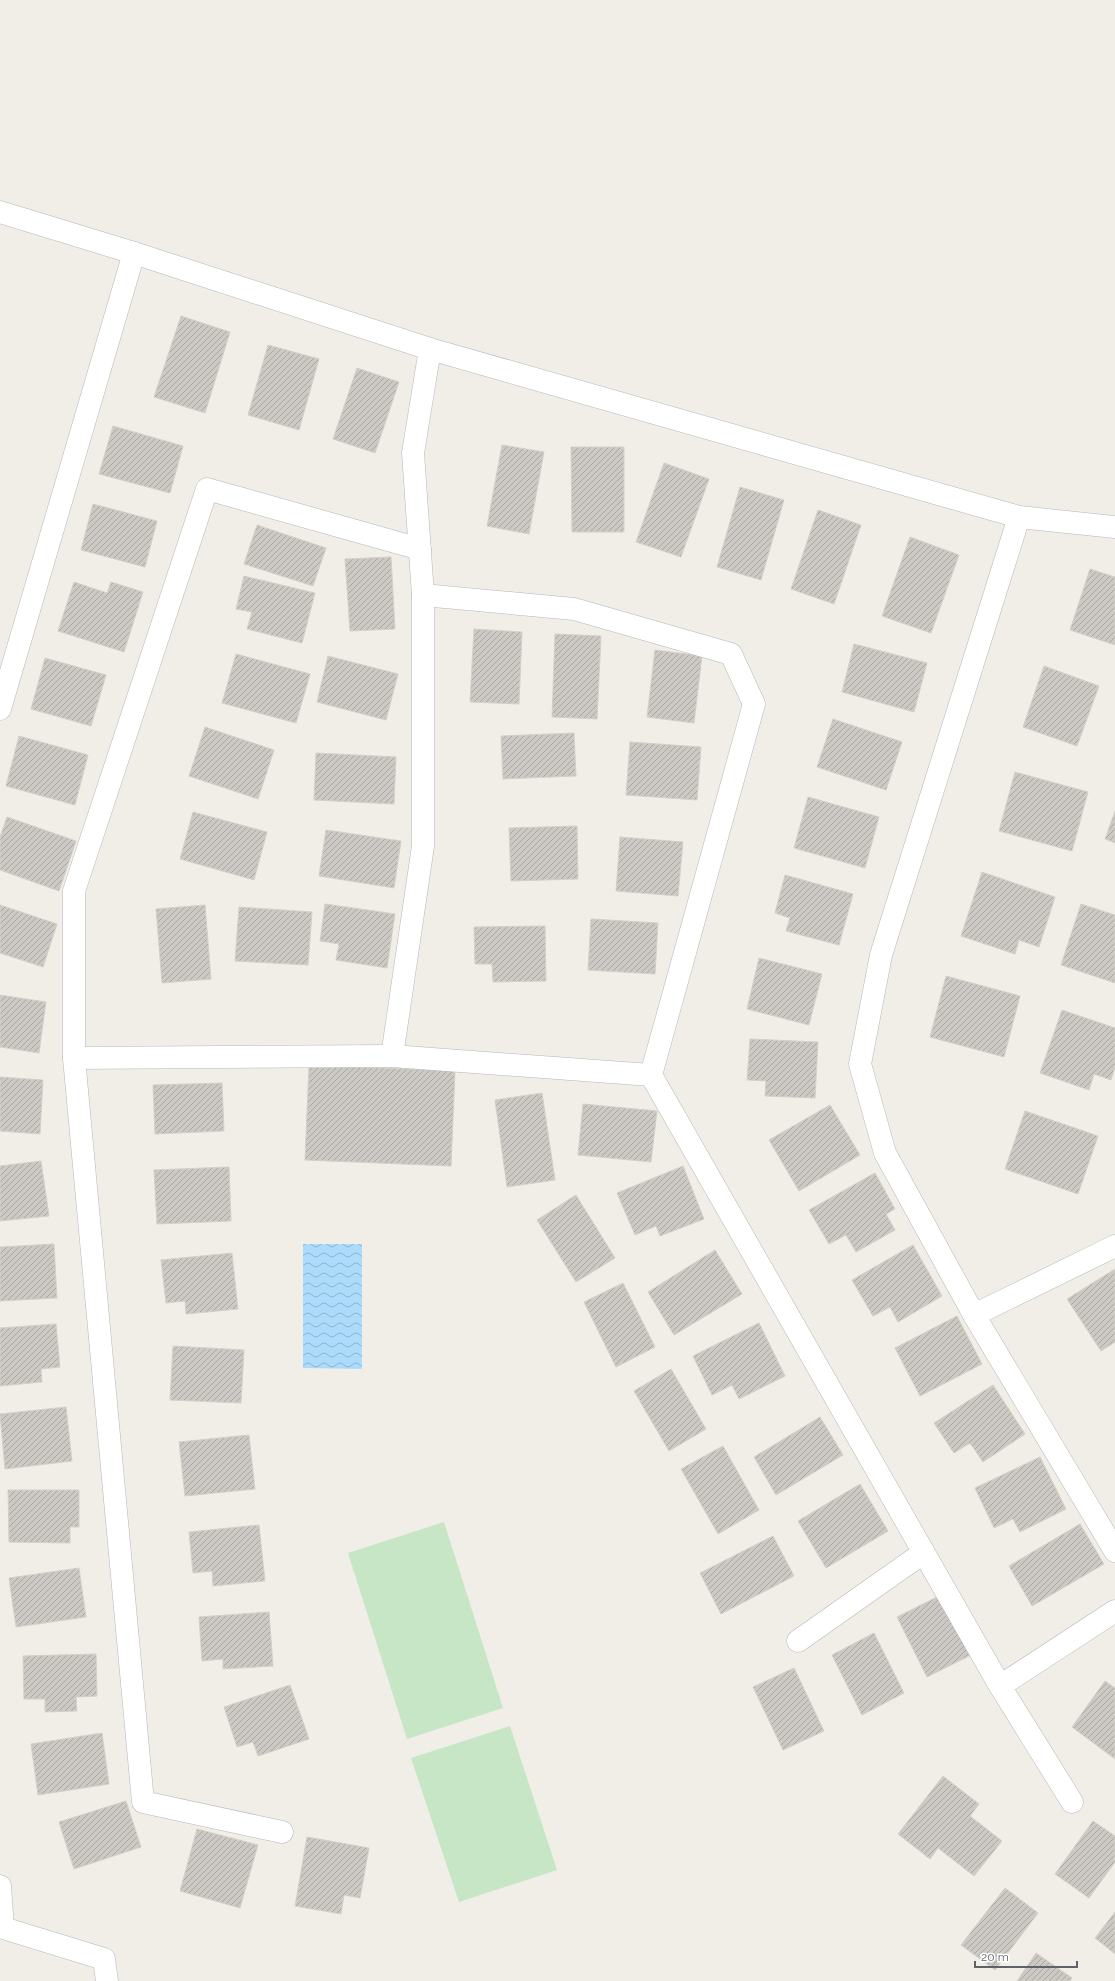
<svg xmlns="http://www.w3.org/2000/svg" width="1115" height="1981" viewBox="0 0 1115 1981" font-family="Raleway,sans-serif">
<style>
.green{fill:#c6e6c6}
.water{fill:url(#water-waves)}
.building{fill:url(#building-hatch);stroke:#d5d0c6}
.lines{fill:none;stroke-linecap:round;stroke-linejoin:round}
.minor-casing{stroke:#b4b7bb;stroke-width:23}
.minor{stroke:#fff;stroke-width:22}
</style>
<defs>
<pattern id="water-waves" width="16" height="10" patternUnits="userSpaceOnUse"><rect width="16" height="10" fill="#acdbfb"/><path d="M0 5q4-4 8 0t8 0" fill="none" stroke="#8fb5cf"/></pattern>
<pattern id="building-hatch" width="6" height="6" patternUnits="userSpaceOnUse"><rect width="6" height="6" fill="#ccc9c4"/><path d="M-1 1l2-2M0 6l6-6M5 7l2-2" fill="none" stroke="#a9a7a3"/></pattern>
</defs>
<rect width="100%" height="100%" fill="#f0eee7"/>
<g class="green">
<polygon points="444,1522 503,1708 407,1739 348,1553"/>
<polygon points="510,1726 557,1870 459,1902 411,1758"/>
</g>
<polygon class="water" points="303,1244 362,1244 362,1369 303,1368"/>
<g class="building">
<polygon points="181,316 230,332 205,413 154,397"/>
<polygon points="268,345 319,359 299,430 248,415"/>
<polygon points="357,368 399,382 375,453 333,439"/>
<polygon points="113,426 183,446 170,493 99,474"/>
<polygon points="502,445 544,452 529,534 487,526"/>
<polygon points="571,447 624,447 624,532 572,532"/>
<polygon points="664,463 709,479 681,557 636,542"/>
<polygon points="740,487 784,500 761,580 717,567"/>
<polygon points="93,504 157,521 145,567 81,550"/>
<polygon points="818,510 861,525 834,604 791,589"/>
<polygon points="257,525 326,548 313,586 244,564"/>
<polygon points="910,537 959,555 931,633 882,616"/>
<polygon points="391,557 395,629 350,631 345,559"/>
<polygon points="1090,569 1115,577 1115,645 1070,630"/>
<polygon points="244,576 315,593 302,643 247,629 252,612 236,609"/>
<polygon points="74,582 107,593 111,582 143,592 124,652 58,631"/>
<polygon points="474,629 522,632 519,704 470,702"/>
<polygon points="555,634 601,636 597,719 552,717"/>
<polygon points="854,644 927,663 914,712 842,692"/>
<polygon points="655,650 702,656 694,723 647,717"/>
<polygon points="236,654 310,674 296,723 222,703"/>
<polygon points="328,656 398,674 386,720 317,702"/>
<polygon points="45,658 106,675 91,726 31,709"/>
<polygon points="1044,666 1099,686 1077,746 1023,727"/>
<polygon points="833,719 902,742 886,790 817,767"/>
<polygon points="205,727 274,750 258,799 189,776"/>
<polygon points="574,733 576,776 503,779 501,736"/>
<polygon points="19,736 88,755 75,805 6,786"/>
<polygon points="630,742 701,747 697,800 626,795"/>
<polygon points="316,753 396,757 394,804 314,800"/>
<polygon points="1015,772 1088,792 1072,851 999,831"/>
<polygon points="808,797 879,817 865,868 794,848"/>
<polygon points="1115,811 1115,843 1105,839"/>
<polygon points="193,812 267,832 254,880 180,859"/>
<polygon points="7,817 76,841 59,891 0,870 0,837"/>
<polygon points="577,826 578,879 511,881 509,828"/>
<polygon points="326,830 401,841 394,888 319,876"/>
<polygon points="620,837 683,842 678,896 616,891"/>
<polygon points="982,872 1055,897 1039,947 1019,940 1015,954 961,936"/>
<polygon points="785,875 853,894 839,945 786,931 790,918 775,913"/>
<polygon points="325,904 395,914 387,968 336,960 339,944 320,941"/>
<polygon points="1081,904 1115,915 1115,983 1061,965"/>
<polygon points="0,905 57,924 43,967 0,953"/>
<polygon points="205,905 211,979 162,983 156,909"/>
<polygon points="239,907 312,912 308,965 235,961"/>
<polygon points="591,919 658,923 655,974 588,970"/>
<polygon points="545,926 546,981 493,982 492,964 475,964 474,927"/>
<polygon points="759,958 822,974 809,1025 747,1009"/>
<polygon points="946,976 1020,996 1004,1057 930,1037"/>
<polygon points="0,995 46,1002 39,1053 0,1047"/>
<polygon points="1062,1010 1115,1028 1115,1067 1111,1080 1094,1074 1089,1090 1040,1073"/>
<polygon points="750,1039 818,1042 815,1098 765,1096 766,1081 747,1080"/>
<polygon points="309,1065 455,1071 451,1166 305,1160"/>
<polygon points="0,1077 43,1080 40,1134 0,1131"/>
<polygon points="222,1083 224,1131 155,1134 153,1085"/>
<polygon points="542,1093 555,1180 507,1187 495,1100"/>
<polygon points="583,1104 657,1111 651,1162 578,1155"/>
<polygon points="830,1105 860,1155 799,1191 769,1140"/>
<polygon points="1025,1111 1098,1136 1078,1194 1005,1169"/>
<polygon points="41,1161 49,1216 0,1221 0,1166"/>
<polygon points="683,1166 704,1219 660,1236 656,1226 635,1235 617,1193"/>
<polygon points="229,1167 231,1221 157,1224 154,1170"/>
<polygon points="875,1173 895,1209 886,1214 895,1230 856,1252 846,1235 829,1244 809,1210"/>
<polygon points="576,1195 615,1258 576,1282 537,1220"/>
<polygon points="54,1244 57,1298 0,1301 0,1247"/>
<polygon points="913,1245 942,1296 898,1322 890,1307 873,1316 852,1280"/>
<polygon points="715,1250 742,1294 674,1335 648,1292"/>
<polygon points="232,1253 238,1309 186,1314 185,1301 166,1303 161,1260"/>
<polygon points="1115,1269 1115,1342 1101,1351 1067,1299"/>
<polygon points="623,1283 655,1347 616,1367 584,1302"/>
<polygon points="957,1316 982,1364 920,1396 895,1348"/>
<polygon points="759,1323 785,1376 739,1399 732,1385 712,1395 693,1356"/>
<polygon points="56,1324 60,1367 41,1369 42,1382 0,1386 0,1328"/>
<polygon points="173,1346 244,1350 241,1403 170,1400"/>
<polygon points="671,1369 706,1429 669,1451 634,1391"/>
<polygon points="993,1385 1025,1434 983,1462 970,1443 954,1453 934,1423"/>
<polygon points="66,1407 72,1461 5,1469 0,1414"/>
<polygon points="820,1417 843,1455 776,1495 754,1457"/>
<polygon points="249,1435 255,1489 185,1496 179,1442"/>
<polygon points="723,1446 759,1510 718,1534 681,1469"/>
<polygon points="1040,1457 1066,1509 1020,1532 1013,1519 994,1528 975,1488"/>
<polygon points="860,1484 888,1531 826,1568 798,1521"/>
<polygon points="8,1490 79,1490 79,1527 70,1527 70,1543 9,1542"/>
<polygon points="1080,1524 1104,1564 1032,1606 1009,1566"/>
<polygon points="259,1525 265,1581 213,1586 212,1571 193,1573 189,1532"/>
<polygon points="773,1536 794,1576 721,1614 700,1573"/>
<polygon points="79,1568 86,1617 16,1627 9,1578"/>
<polygon points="941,1595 971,1655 927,1677 897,1617"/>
<polygon points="269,1612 273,1666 223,1669 223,1659 202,1661 199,1617"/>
<polygon points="874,1633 904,1693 862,1715 832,1655"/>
<polygon points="96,1654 97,1696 76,1697 77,1711 45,1712 45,1699 24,1699 23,1656"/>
<polygon points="794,1668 824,1731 783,1750 753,1687"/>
<polygon points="1105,1681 1115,1688 1115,1759 1072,1727"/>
<polygon points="290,1685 309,1739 258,1756 253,1742 237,1747 224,1707"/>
<polygon points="102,1733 109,1784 38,1795 31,1744"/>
<polygon points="943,1776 979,1804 970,1816 1002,1841 974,1876 938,1848 930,1859 898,1834"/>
<polygon points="126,1801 141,1847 74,1869 59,1822"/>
<polygon points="1093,1821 1115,1836 1115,1862 1089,1898 1055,1874"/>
<polygon points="197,1829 258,1845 240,1908 180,1891"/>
<polygon points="307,1837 369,1848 360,1898 344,1895 341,1914 295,1906"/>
<polygon points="1005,1888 1038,1913 995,1970 961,1945"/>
<polygon points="1115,1912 1115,1954 1095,1938"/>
<polygon points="1036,1953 1072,1978 1070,1981 1017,1981"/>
</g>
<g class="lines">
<g class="minor-casing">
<g id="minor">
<polyline points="0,212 134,253 430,349 1019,517 1115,527"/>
<polyline points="1019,517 881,955 860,1064 885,1153 974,1315 1115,1551"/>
<polyline points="423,595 574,609 731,654 754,704 651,1075 1000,1686 1072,1802"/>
<polyline points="0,709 134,253"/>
<polyline points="392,1056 423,846 423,595 413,453 430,349"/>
<polyline points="74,1058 392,1056 651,1075"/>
<polyline points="974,1315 1115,1246"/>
<polyline points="798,1641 923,1553"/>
<polyline points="1000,1686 1115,1611"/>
<polyline points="282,1832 143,1802 74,1058 74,891 207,489 420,549"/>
<polyline points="0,1886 3,1928 104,1959 107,1981"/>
</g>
</g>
<use href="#minor" class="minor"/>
</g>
<path d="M975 1961v6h102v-6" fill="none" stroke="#5f6267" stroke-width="2"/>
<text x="981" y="1961" font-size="12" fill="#5f6267" stroke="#ffffff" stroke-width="3" paint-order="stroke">20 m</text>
</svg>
